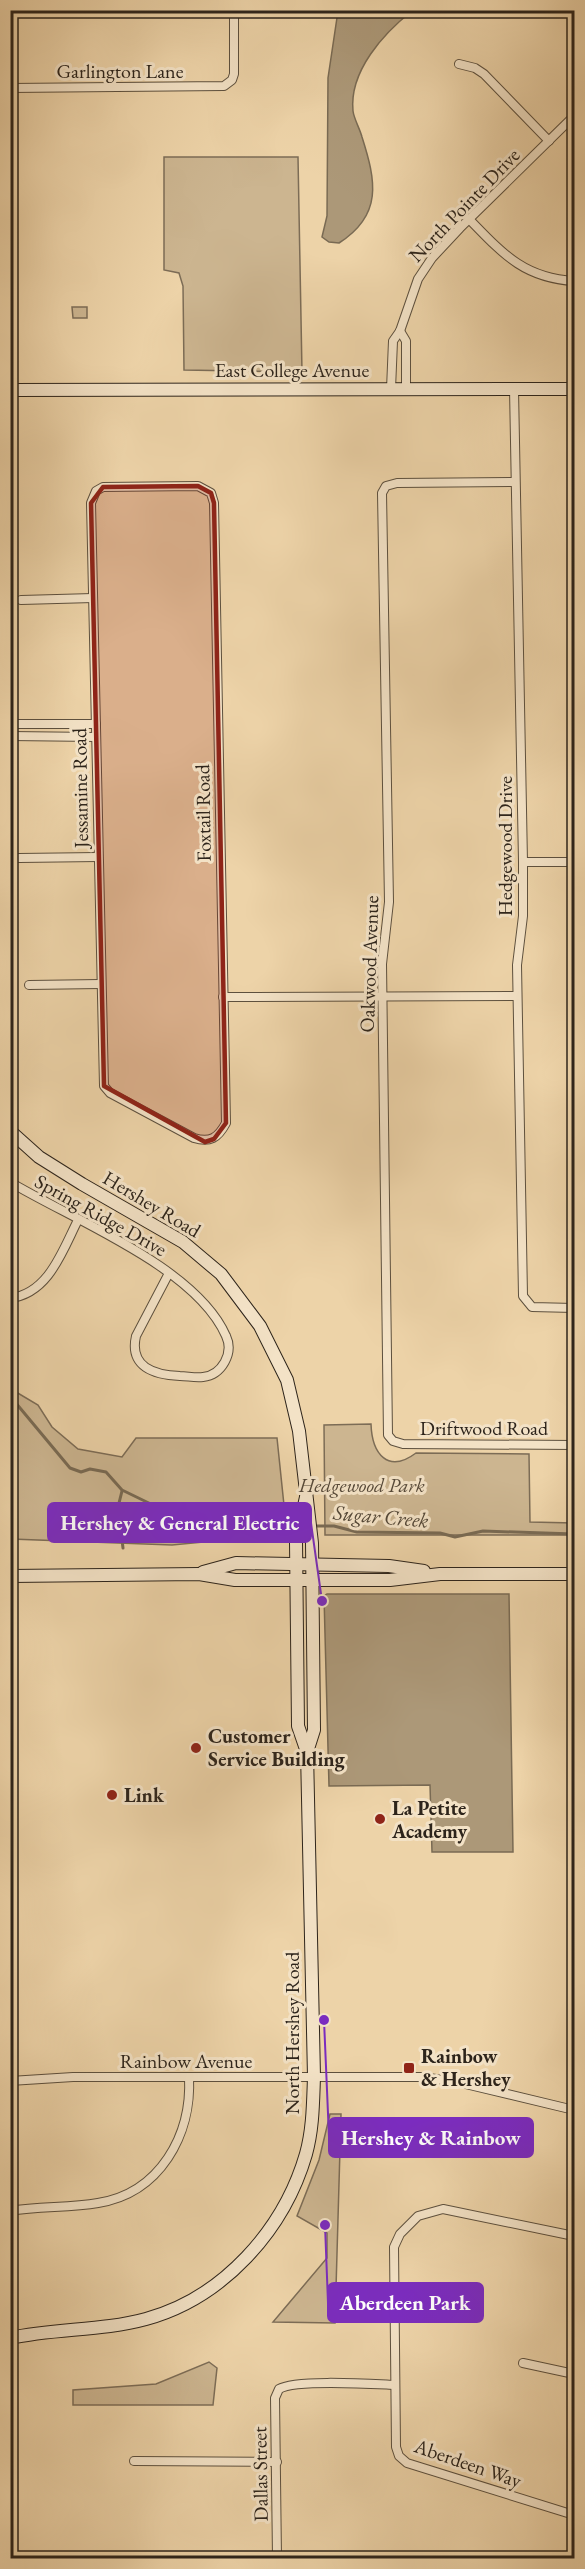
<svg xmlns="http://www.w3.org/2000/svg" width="585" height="2569" viewBox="0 0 585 2569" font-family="'EB Garamond',serif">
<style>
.green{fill:#ccb590;stroke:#7c6c56;stroke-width:1.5}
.water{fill:#ac9878;stroke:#796a53;stroke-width:1.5}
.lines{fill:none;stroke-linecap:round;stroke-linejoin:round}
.stream{stroke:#796a53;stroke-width:3}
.street-casing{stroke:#5d503e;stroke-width:10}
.secondary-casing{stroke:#2d241b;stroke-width:14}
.street{stroke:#f3e2c6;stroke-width:8}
.secondary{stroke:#f3e2c6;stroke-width:12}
.marked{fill:#8f2418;fill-opacity:0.2;stroke:#8f2418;stroke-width:4.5;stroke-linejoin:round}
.poi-dot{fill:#8f2418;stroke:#f3e2c6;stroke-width:2}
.labels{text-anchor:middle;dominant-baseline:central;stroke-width:6;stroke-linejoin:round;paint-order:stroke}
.street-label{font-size:20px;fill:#2d241b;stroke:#f3e2c6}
.park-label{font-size:20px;font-style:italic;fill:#554838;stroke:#f3e2c6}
.poi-label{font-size:20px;font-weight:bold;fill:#2d241b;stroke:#f3e2c6;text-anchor:start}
.water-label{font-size:21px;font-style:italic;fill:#534737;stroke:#f3e2c6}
.leader{fill:none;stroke:#7b2cbf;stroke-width:2}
.callout-dot{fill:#7b2cbf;stroke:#f3e2c6;stroke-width:2}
.callout{fill:#7b2cbf;stroke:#7b2cbf;stroke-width:2}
.callout-label{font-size:21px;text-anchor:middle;font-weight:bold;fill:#fff}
</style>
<rect width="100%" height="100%" fill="#edd3a8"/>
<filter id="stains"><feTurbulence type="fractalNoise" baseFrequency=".00333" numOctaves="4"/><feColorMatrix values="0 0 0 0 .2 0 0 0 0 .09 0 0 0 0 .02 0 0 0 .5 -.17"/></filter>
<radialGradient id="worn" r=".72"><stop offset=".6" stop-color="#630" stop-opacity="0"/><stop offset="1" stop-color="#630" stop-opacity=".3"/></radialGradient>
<g class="green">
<polygon points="164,157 298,157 302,372 184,370 183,286 179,273 164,270"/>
<polygon points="72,307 87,307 87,318 73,318"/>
<polygon points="11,1389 38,1405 52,1427 78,1449 122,1457 136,1438 277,1438 287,1534 172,1545 11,1539"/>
<path d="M371,1424C372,1454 388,1474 416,1453L529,1454L530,1522L574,1523V1535H325L324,1425Z"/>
<polygon points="330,2114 341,2114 335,2323 273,2322 327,2258 327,2233 297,2216 319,2160"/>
<polygon points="209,2362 217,2368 213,2405 73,2405 73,2390 156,2384"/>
</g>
<g class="water">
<path d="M338,11H412C384,33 349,71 353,111C354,119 360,129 362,137C376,181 383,215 339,243L329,242L322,237L327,216L328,78Z"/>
<polygon points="327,1594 509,1594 513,1852 432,1852 430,1785 329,1786 324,1596"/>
</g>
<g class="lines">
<g class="stream">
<polyline points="10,1396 70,1468 81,1472 90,1469 106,1472 122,1490 190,1523 215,1532 296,1527"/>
<polyline points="122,1491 118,1507 123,1548"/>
<polyline points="314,1526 334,1526 357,1532 440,1533 455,1537 483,1531 574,1534"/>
</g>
<g class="street-casing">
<g id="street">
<polyline points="459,64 475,68 484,74 549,141"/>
<polyline points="10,88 224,86 232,80 234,74 234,10"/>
<path d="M469,219C503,254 524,278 574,281"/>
<polyline points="400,331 406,341 406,389"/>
<polyline points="391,389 393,341 400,331 418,279 432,258 460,228 574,116"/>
<polyline points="514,389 523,862 523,916 517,965 523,1296 532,1307 574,1308"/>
<polyline points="515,482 397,483 386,486 382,493 389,902 382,964 388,1435 393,1441 403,1444 574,1445"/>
<path d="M198,486L211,493L214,503L226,1123C218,1138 210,1143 194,1138L110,1093L104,1086L91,503L96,491L103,487Z"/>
<polyline points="21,600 93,598"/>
<polyline points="10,724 96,724"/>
<polyline points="10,736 96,737"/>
<polyline points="19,858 98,857"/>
<polyline points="523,862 574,862"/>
<polyline points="29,985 100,984"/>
<polyline points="223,997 517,996"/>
<path d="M10,1182C73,1220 196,1267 226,1336C234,1353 222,1375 203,1377C195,1378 187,1376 180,1376C154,1375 129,1367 136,1336L169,1273"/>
<path d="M10,1298C49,1294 63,1249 78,1220"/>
<polyline points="10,2081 73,2077 422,2077 457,2082 574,2110"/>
<path d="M10,2211C40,2206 69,2208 98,2203C160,2193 192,2135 189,2077"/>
<polyline points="574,2236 443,2209 418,2216 400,2234 394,2247 396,2447 399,2456 407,2463 574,2515"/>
<polyline points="523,2363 574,2374"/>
<polyline points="134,2461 277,2462"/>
<path d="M277,2558L275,2398L279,2389C295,2379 372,2384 395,2385"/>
</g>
</g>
<g class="secondary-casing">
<g id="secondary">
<polyline points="10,390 574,389"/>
<polyline points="10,1131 39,1157 82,1184 183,1242 221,1274 260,1326 287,1380 299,1431 312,1543 314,1730 307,1752"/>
<polyline points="203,1572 236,1563 389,1566 424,1571"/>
<polyline points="10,1576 199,1574 235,1580 390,1580 440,1574 574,1574"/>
<path d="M10,2338C56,2328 102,2331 146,2319C223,2298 284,2230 306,2154C313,2129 313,2103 314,2077L307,1752L298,1726L296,1542L306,1497"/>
</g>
</g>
<use href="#street" class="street"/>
<use href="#secondary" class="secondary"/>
</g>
<path class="marked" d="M198,486L211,493L214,503L226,1123L214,1139L205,1142L104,1086L91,503L103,487Z"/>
<g class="poi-dot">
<circle cx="196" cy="1748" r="6"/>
<circle cx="112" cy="1795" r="6"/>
<circle cx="380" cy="1819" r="6"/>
<rect x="403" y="2062" width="12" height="12" rx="3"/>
</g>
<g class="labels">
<g class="street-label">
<text x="120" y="71">Garlington Lane</text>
<text transform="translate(464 205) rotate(-46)">North Pointe Drive</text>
<text x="292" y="370">East College Avenue</text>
<text transform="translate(80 788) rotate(-91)">Jessamine Road</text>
<text transform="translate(203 813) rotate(-91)">Foxtail Road</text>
<text transform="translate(505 846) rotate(-90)">Hedgewood Drive</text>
<text transform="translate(369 964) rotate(-88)">Oakwood Avenue</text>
<text transform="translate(152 1204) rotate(31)">Hershey Road</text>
<text transform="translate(101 1215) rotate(29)">Spring Ridge Drive</text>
<text x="484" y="1428">Driftwood Road</text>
<text transform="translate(292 2033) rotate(-90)">North Hershey Road</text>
<text x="186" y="2061">Rainbow Avenue</text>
<text transform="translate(468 2463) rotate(19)">Aberdeen Way</text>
<text transform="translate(260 2474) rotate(-91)">Dallas Street</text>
</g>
<g class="park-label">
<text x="362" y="1485">Hedgewood Park</text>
</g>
<g class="poi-label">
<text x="208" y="1736">Customer<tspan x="208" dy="23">Service Building</tspan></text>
<text x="124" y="1795">Link</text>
<text x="392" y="1808">La Petite<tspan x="392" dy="23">Academy</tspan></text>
<text x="421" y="2056">Rainbow<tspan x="421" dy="23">&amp; Hershey</tspan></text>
</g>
<g class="water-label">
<text transform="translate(381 1516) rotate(5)">Sugar Creek</text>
</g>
</g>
<path class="leader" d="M322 1601L311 1523M324 2020L329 2137M325 2225L328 2303"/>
<g class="callout-dot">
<circle cx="322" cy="1601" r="6"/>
<circle cx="324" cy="2020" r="6"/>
<circle cx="325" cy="2225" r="6"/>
</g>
<g class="callout">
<rect x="48" y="1503" width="263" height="39" rx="6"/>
<rect x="329" y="2118" width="204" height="39" rx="6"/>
<rect x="328" y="2283" width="155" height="39" rx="6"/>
</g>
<g class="callout-label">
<text x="180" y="1530">Hershey &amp; General Electric</text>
<text x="431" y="2145">Hershey &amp; Rainbow</text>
<text x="405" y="2310">Aberdeen Park</text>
</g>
<rect width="585" height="2569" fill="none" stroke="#edd3a8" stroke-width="36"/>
<rect x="12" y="12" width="561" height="2545" fill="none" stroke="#2d241b" stroke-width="3"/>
<rect x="18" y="18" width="549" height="2533" fill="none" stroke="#2d241b" stroke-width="1.5"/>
<rect width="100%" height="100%" filter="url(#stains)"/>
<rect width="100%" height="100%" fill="url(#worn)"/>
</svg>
